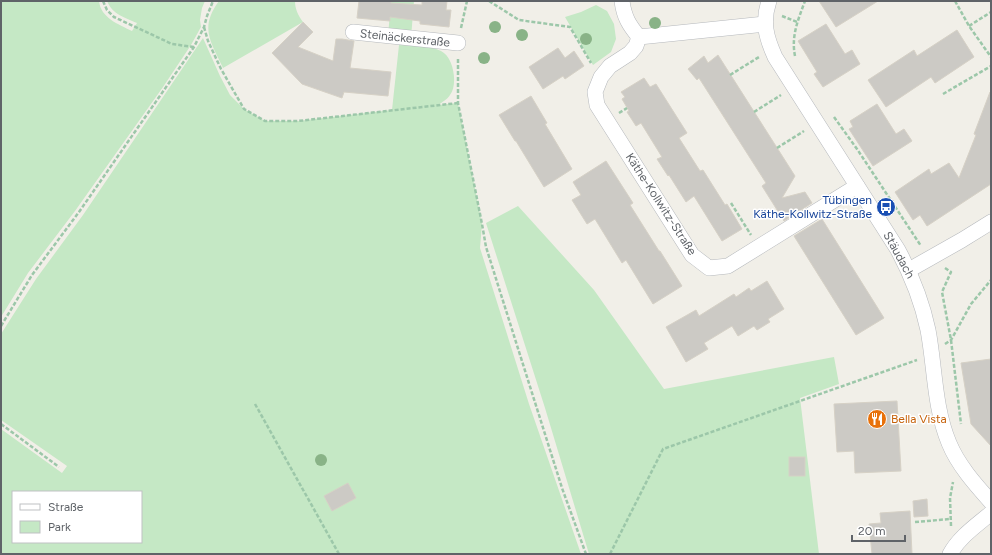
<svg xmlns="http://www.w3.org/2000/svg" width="992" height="555" viewBox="0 0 992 555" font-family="Figtree,sans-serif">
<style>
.green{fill:#c5e8c5;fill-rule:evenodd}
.building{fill:#cccac5;stroke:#d6d1c6}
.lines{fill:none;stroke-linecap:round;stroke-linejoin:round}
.minor-casing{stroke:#b5b8bc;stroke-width:16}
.path{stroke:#9cc7a9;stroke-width:2.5;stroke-dasharray:4 2;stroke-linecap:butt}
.minor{stroke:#fff;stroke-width:15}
.tree{fill:#89b387}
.labels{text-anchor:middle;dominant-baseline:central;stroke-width:3;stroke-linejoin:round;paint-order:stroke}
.street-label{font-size:12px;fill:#5f6368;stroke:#fff}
.transit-label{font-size:12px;fill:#164399;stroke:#fff;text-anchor:end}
.food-label{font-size:12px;fill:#c56008;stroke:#fff;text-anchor:start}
</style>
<rect width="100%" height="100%" fill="#f1efe8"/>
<g class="green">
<path d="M1,1H99C101,18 118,24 132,31L137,23C124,17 113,15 107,1H205L202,8L200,20L201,27L191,45L163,87L75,211L28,273L1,317Z"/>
<path d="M219,1H295C295,9 298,15 303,22L223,68C211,42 199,28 219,1Z"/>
<polygon points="391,1 414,1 411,38 388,36"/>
<polygon points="596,5 607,11 614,24 616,39 611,52 593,65 565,17 581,12"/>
<path d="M203,38L220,76L230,95L244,109L265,121H298L392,110L399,45C412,46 429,45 441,51C454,57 458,85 450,95C447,100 442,102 438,105L458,103L482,224L480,248L529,404L581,554H1V429L62,473L67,466L1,420V334L36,279L83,215ZM13,492H141V542H13Z"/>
<polygon points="518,206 594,290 664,389 834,357 839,384 800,398 819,554 589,554 545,408 486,223"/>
</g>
<g class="building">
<polygon points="359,1 391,1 391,3 422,5 422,1 447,1 446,10 451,10 449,27 420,24 420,21 390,17 390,21 357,18"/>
<polygon points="819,1 878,1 836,27"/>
<polygon points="303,22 313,32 298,47 333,61 336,39 342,39 354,41 350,68 391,72 388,96 344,92 342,98 302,84 272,53"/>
<polygon points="826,24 845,54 852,50 860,64 823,87 814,74 817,72 798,41"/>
<polygon points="957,30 974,57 935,83 931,77 886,107 868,80 914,50 917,56"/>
<polygon points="558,48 565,58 574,51 584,66 565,79 563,76 543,89 529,67"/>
<polygon points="718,55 795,176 782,198 805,192 812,203 784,221 762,186 766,183 699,78 697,80 688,69 704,56 708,63"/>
<polygon points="644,78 650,87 656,84 687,133 679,138 700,171 703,170 725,205 727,204 742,229 722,241 694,196 686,202 669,175 668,176 657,159 662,157 641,123 636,126 627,112 629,111 622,99 625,97 621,92"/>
<polygon points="990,92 991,92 991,184 927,226 920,215 913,220 895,192 929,169 931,174 949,163 959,178 976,135 974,134"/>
<polygon points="531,96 547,123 545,124 572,169 544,187 516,141 515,141 499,115"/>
<polygon points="877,104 896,134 904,129 912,141 873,166 849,129 853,127 850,121"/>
<polygon points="606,161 633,203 630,205 659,251 660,251 682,286 653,304 626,260 622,263 595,219 587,224 572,200 581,195 573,182"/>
<polygon points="822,219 884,318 856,335 794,236"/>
<polygon points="767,281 784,309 768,319 770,322 757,330 754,326 738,336 732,326 704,343 708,349 686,362 666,327 696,310 699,316 734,294 736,297 749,288 751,291"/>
<polygon points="991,359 991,446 971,424 961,363"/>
<polygon points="897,401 901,471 855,473 854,451 837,452 834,404"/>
<rect x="789" y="457" width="16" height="19"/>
<polygon points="348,483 356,498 332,511 324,496"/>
<polygon points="927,499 928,516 914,517 913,501"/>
<polygon points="910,511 912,554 872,554 869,524 881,523 880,513"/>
</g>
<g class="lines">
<g class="minor-casing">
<g id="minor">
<path d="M622,1C624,17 629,25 639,37L765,24"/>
<path d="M769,1C762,22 766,37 775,57L898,250C912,276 922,302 928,330C935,367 934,407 949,443C958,465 975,484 991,502"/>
<polyline points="353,32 458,43"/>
<polyline points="639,37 636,46 630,53 610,66 601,77 595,92 597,105 692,255 709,268 728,266 857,186"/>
<polyline points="909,270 962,240 991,222"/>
<path d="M950,554C959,537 977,525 991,513"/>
</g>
</g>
<g class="path">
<polyline points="103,1 107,10 114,17 172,44 194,47"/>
<polyline points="489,1 519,20 570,27 591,63"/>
<polyline points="955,1 969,26 991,57"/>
<polyline points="782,16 797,22"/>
<polyline points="969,26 991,12"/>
<polyline points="204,27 208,41 221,69 244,109 265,121 298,121 458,103"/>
<polyline points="461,28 467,1"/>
<path d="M795,56C791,36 798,20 805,1"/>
<polyline points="458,59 458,103 482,224 486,247 562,488 586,554"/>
<polyline points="730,75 759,57"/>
<polyline points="943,94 991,66"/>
<polyline points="754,112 781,95"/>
<polyline points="619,113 627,108"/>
<polyline points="834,117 857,149 921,246"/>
<polyline points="777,148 804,131"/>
<polyline points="731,203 751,235"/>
<polyline points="945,268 951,272 942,292 951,340 961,424"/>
<polyline points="1,326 32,275 79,212 194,47 204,27 207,16 213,1"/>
<polyline points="945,344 951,340 971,304 991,280"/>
<polyline points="255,404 339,554"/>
<polyline points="1,424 59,467"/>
<polyline points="915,522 950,519"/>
<polyline points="951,526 950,498 953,482"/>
<polyline points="610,554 663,449 917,360"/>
</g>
<use href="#minor" class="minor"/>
</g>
<g class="tree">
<circle cx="655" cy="23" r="6"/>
<circle cx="495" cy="27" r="6"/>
<circle cx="522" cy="35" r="6"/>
<circle cx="586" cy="39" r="6"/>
<circle cx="484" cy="58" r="6"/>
<circle cx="321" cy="460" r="6"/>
</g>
<defs>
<g id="bus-disc" transform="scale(1)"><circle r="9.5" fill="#1a4fb4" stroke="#fff"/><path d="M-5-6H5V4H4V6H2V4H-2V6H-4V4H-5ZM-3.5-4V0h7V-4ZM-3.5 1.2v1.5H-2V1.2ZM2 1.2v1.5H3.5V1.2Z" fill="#fff"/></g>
<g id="restaurant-disc" transform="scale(1)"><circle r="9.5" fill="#e8710a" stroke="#fff"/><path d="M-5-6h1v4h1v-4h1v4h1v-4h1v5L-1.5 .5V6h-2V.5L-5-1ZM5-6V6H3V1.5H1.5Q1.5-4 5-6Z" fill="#fff"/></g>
</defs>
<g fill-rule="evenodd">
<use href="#bus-disc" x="886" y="207"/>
<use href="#restaurant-disc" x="877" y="419"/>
</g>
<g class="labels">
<g class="street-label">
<text transform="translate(405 38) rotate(6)">Steinäckerstraße</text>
<text transform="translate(661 204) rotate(57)">Käthe-Kollwitz-Straße</text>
<text transform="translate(899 255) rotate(61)">Stäudach</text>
</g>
<g class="transit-label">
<text x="872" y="200">Tübingen<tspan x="872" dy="14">Käthe-Kollwitz-Straße</tspan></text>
</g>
<g class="food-label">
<text x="891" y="419">Bella Vista</text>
</g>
</g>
<rect width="992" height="555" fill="none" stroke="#5f6368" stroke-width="4"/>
<rect x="12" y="491" width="130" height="52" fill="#ffffff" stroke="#bfc1c3"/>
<rect x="20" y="504" width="20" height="6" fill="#ffffff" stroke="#bfc1c3"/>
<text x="48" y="511" font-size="12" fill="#5f6368">Straße</text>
<rect x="20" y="521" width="20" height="12" fill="#c5e8c5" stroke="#bfc1c3"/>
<text x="48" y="531" font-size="12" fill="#5f6368">Park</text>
<path d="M852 535v6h53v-6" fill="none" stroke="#5f6368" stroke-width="2"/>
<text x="858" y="535" font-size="12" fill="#5f6368" stroke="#ffffff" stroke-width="3" paint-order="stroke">20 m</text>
</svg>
